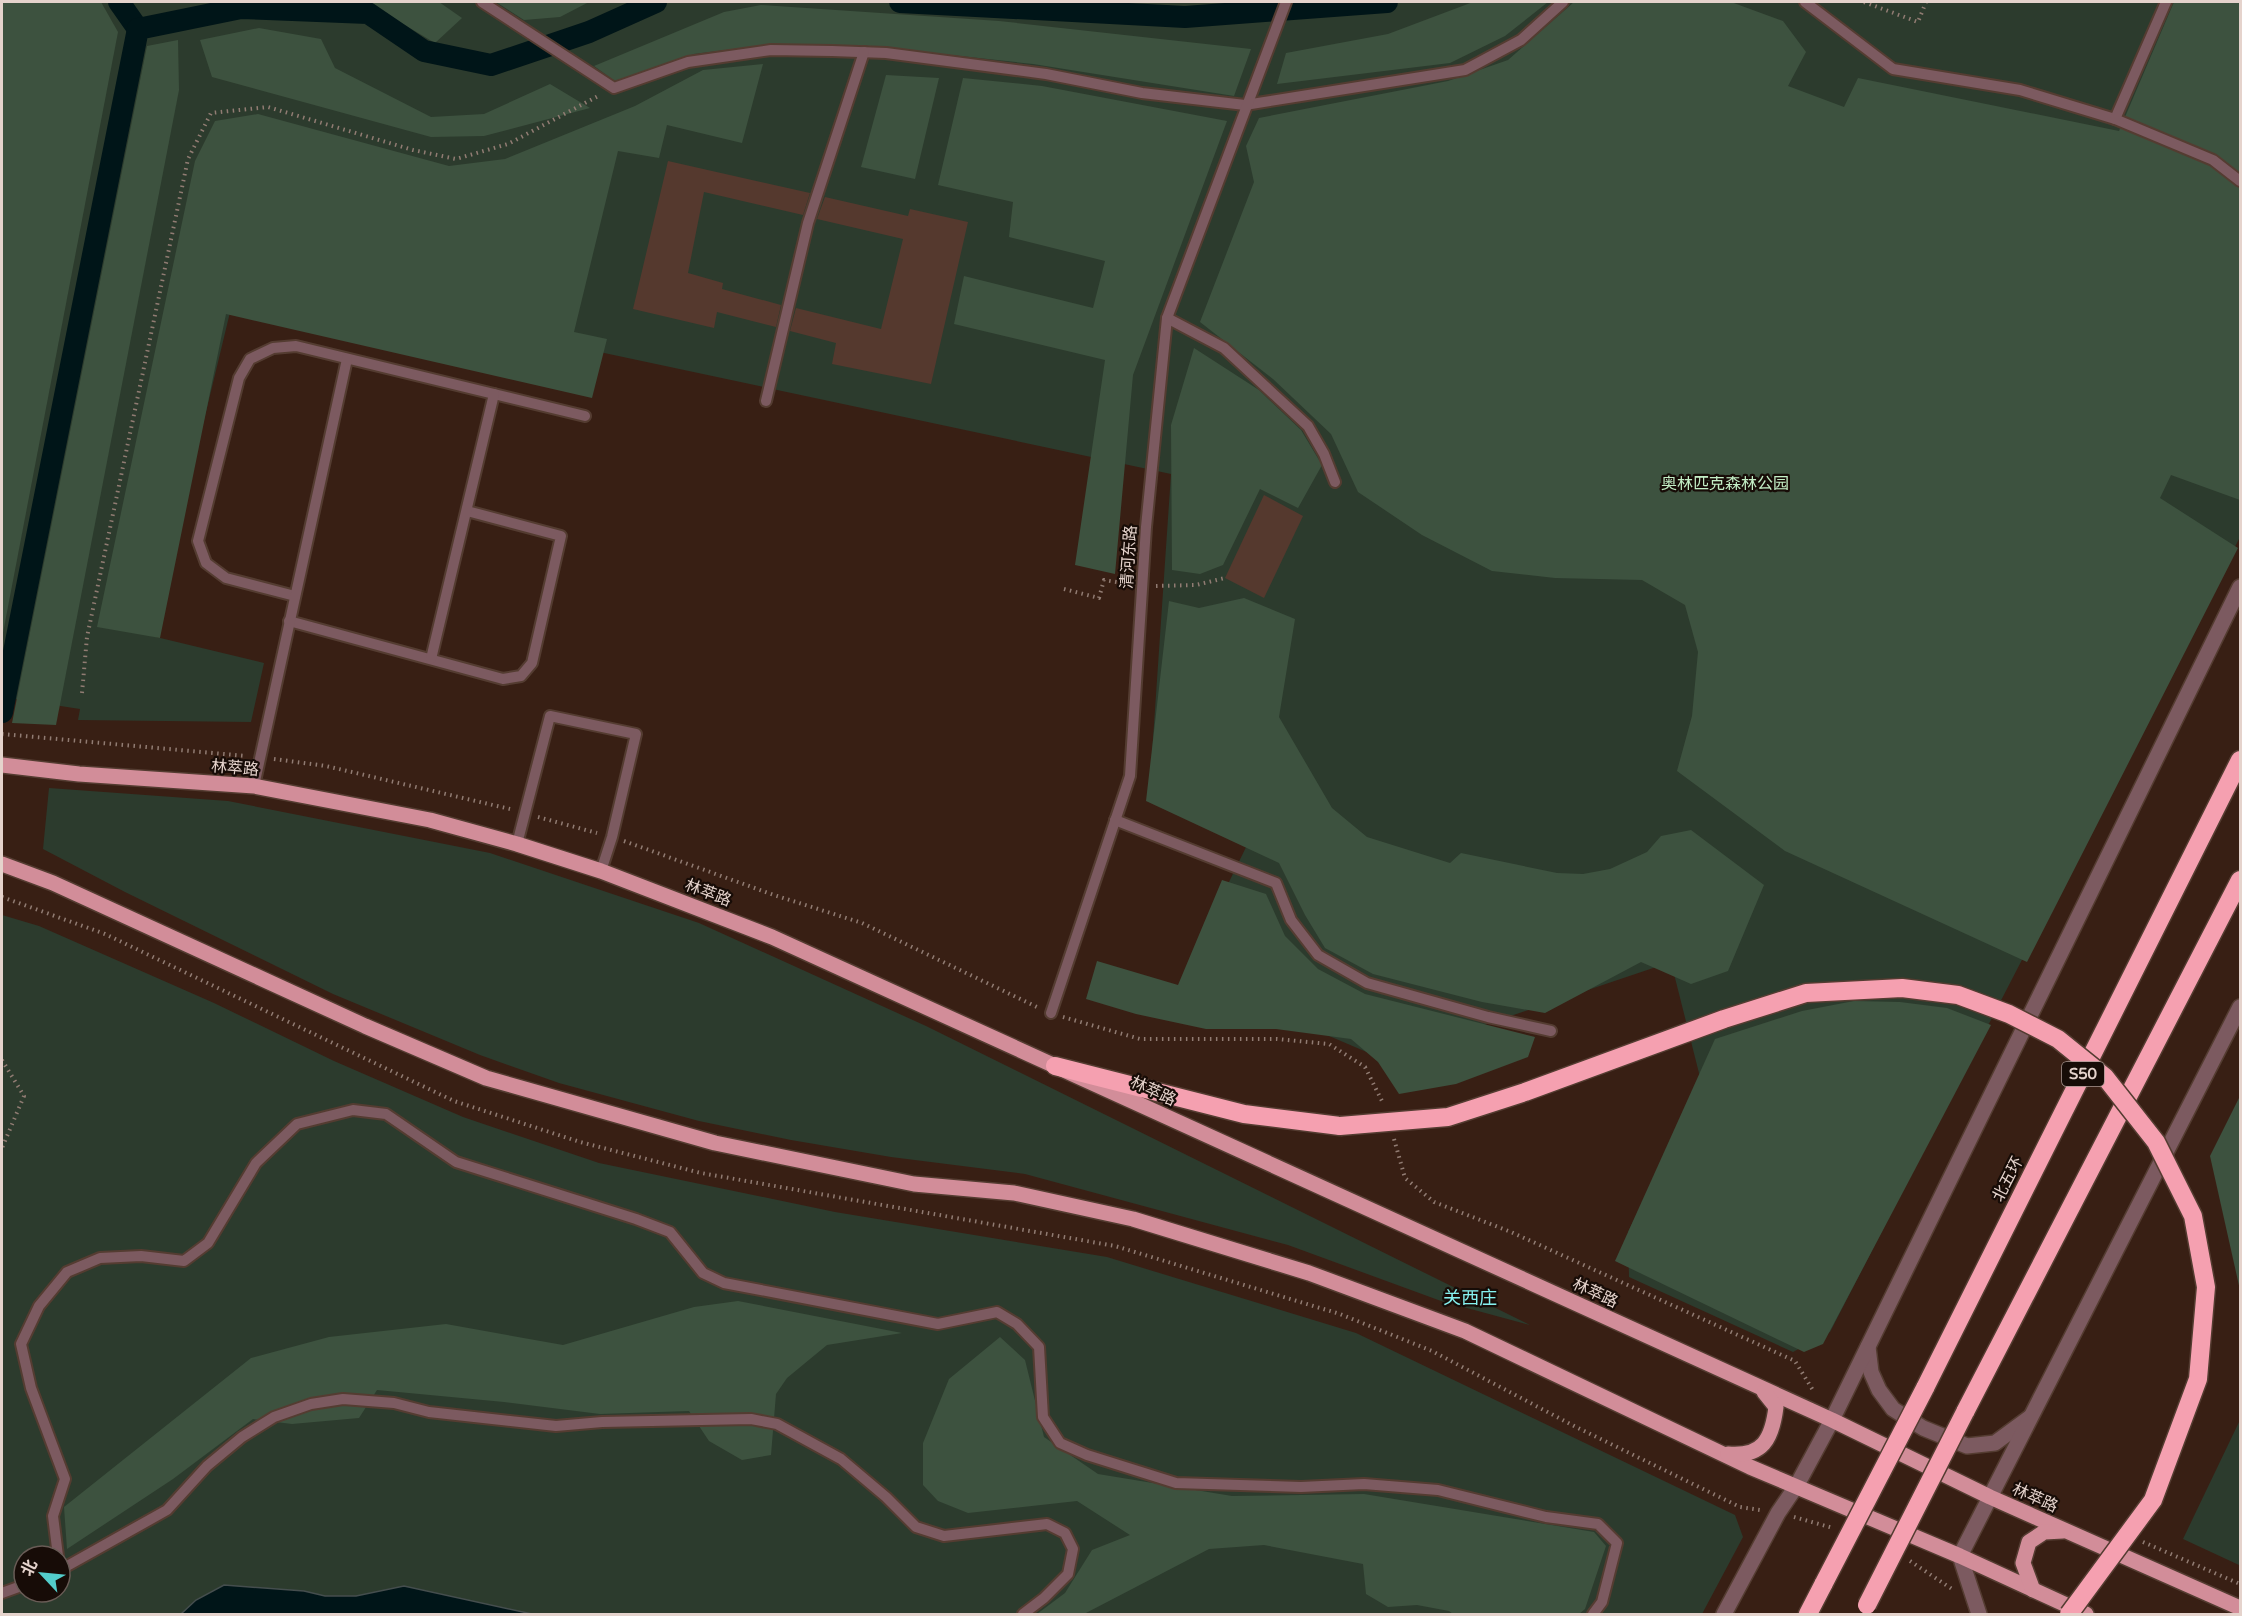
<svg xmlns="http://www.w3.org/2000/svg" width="2242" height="1616" viewBox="0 0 2242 1616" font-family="'Varela Round','Noto Sans SC',sans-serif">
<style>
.green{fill:#2c3b2d;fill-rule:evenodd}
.forest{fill:#3d523f}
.water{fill:#001518;stroke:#454e4e;stroke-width:1.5}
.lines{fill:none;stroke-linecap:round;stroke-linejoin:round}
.canal{stroke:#001518;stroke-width:22}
.building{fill:#55392e}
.service-casing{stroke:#543c31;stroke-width:14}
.tertiary-casing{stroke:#543c31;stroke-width:18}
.primary-casing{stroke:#543c31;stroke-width:18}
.motorway-casing{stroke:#543c31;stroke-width:21}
.path{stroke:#917c73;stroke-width:4;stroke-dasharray:1.5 4.5;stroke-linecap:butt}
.service{stroke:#7c5a60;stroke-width:10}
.tertiary{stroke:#7c5a60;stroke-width:15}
.primary{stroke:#d28d99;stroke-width:15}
.motorway{stroke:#f5a0b0;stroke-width:18}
.motorway-bridge-casing{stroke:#543c31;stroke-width:21;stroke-linecap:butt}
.motorway-bridge{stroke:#f5a0b0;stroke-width:18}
.labels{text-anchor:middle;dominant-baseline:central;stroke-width:4.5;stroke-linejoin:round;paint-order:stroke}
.shield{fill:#170c07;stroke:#a79791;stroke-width:1.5}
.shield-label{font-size:15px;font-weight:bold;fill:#e5d3cc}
.park-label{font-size:16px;fill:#c4efc6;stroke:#170c07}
.street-label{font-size:16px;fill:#e5d3cc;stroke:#170c07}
.neighbourhood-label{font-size:18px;fill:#86f1ef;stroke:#170c07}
</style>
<rect width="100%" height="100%" fill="#381f14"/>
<g class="green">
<polygon points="2,2 2240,2 2240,537 1830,1332 1793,1352 1629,1277 1628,1232 1701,1081 1671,962 1383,1059 1184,974 1251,837 1150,783 1171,474 239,275 152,636 264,663 251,722 78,720 80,709 2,697"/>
<polygon points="49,788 228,801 490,853 699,923 926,1026 1530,1325 1441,1301 1288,1245 1025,1174 891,1157 791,1140 699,1121 559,1083 480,1055 333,994 125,892 43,849"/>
<path d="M2,915L39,926L214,1003L334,1061L463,1117L599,1163L835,1212L1107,1257L1356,1333L1735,1515L1743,1537L1702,1614H2ZM24,1556H60V1592H24Z"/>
<polygon points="2240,1420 2240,1561 2239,1565 2183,1539"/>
</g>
<g class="forest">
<polygon points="2,2 101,2 118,32 2,638"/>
<polygon points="366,2 439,2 462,18 435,43"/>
<polygon points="496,2 589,2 560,17 524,20"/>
<polygon points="1473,2 1548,2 1505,36 1450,63 1277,84 1286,53 1388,34"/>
<polygon points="1574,2 1731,2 1783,21 1806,52 1788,86 1844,107 1858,78 2119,131 2174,2 2240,2 2240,500 2171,475 2160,498 2238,548 2027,962 1785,851 1677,771 1692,716 1698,652 1685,605 1642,580 1555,578 1492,571 1422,535 1358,492 1331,434 1273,379 1200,322 1254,182 1246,146 1259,118 1448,81 1508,60"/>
<polygon points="761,5 999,21 1251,49 1234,96 1033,64 867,46 767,45 694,54 623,87 594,66 724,12"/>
<polygon points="259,28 321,39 335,68 431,117 484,114 550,84 590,108 484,136 431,137 212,77 200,40"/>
<polygon points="178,40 179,90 56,725 12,723 147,46"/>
<polygon points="763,64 742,143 667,125 659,158 618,151 574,332 607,339 592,398 226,314 160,638 97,627 195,161 215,121 258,114 449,166 505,159 635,106 703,70"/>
<polygon points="886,75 939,78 915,179 861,167"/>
<polygon points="963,78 1042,86 1227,121 1133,375 1115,574 1075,565 1105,360 954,324 964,276 1093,308 1105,261 1009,237 1013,202 938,185"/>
<polygon points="1194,348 1259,390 1301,430 1322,465 1298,508 1260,489 1223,565 1200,574 1172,570 1171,425"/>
<polygon points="1244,598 1295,619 1279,717 1332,808 1367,837 1450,863 1461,853 1557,873 1583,874 1610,869 1647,852 1661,836 1691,830 1764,885 1728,971 1691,984 1641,962 1545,1013 1482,1002 1373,974 1325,948 1305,915 1279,863 1146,801 1169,601 1199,608"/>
<polygon points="1222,880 1266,894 1285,936 1318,969 1365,994 1535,1037 1528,1057 1456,1084 1399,1094 1378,1062 1351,1039 1276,1029 1206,1029 1136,1014 1086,999 1097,961 1178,985"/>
<polygon points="1854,1001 1900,1002 1947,1008 1991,1025 1823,1344 1804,1352 1615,1261 1715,1039 1802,1011"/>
<polygon points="2240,1096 2240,1290 2210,1156"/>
<polygon points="738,1301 902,1333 827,1345 787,1378 776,1394 771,1455 742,1460 709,1441 689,1411 600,1414 504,1402 377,1390 359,1418 292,1424 253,1419 173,1479 67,1549 64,1507 251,1358 329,1337 446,1324 563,1345 694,1307"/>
<polygon points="1000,1337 1025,1360 1044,1437 1098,1474 1232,1496 1364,1494 1594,1532 1606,1546 1585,1609 1579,1614 1453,1614 1449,1611 1417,1605 1388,1607 1366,1594 1363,1564 1264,1545 1209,1549 1084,1614 1037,1614 1065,1593 1092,1550 1130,1535 1077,1501 968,1513 938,1501 923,1485 923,1443 949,1379"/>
</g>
<polygon class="water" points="224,1585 304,1591 325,1596 356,1596 404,1586 532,1614 181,1614 196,1600"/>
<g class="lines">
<g class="canal">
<polyline points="119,2 138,29"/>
<polyline points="900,2 1185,17 1387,2"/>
<polyline points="2,712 138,29 241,8 368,13 424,51 491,65 589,32 656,2"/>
</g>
</g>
<g class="building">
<polygon points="668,161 810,193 803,215 704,192 688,273 723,283 722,289 781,305 776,327 717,312 714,328 633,309"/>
<polygon points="825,197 908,216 910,209 968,222 931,384 832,364 836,343 790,331 796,308 881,329 903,239 817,219"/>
<polygon points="1264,495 1303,516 1264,598 1225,578"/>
</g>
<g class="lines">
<g class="service-casing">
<g id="service">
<polyline points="482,2 614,88 688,62 771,50 832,51 886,53 1046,74 1142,93 1245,105 1465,70 1521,40 1563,2"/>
<polyline points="1805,2 1893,69 2020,90 2115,119 2213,160 2240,181"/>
<polyline points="2115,119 2166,2"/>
<polyline points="1167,318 1224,348 1308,426 1324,454 1335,482"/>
<polyline points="766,401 808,223 864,52"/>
<polyline points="295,596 226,578 206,563 198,541 239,378 250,359 273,348 296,346 585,416"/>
<polyline points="289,621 503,679 521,676 532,663 561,536 467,511"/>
<polyline points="431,659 494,394"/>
<polyline points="254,786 347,359"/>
<polyline points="1115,820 1276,883 1291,920 1318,955 1367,983 1488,1017 1551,1031"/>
<polyline points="517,844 550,716 636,734 612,837 601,871"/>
<polyline points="1051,1013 1130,776 1146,527 1167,318 1286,2"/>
<polyline points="58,1556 53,1516 65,1479 31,1388 21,1344 39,1306 67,1272 100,1258 141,1256 184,1261 208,1243 256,1163 297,1124 353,1110 386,1114 456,1162 636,1219 670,1232 703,1273 724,1283 938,1324 997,1312 1017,1324 1039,1347 1043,1417 1060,1443 1087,1455 1176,1483 1301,1487 1364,1484 1438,1490 1546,1517 1598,1524 1617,1543 1602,1602 1593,1614"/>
<polyline points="60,1570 167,1510 207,1466 242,1437 274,1417 311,1404 343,1399 394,1403 429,1412 556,1426 602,1422 751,1419 777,1424 841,1459 886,1497 916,1527 944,1536 1047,1524 1065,1533 1073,1549 1068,1574 1044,1598 1023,1614"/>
<polyline points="2,1593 24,1585"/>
</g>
</g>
<g class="tertiary-casing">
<g id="tertiary">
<polyline points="1868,1347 1871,1372 1879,1390 1893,1409 1923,1428 1967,1446 1995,1443 2029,1418"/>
<polyline points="1724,1614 1778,1513 1797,1485 1832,1420 2240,587"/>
<polyline points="1979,1614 1960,1556 2240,1007"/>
</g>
</g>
<g class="primary-casing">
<g id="primary">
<polyline points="2,765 79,774 254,786 430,820 517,844 601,871 772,937 1832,1420 1990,1497 2240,1608"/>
<polyline points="2,864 53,883 365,1026 486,1078 715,1143 914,1184 1014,1193 1133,1219 1309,1273 1465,1331 1750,1467 1960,1556 2086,1614"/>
<path d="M1728,1454C1763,1457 1772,1439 1776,1407L1764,1392"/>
<polyline points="2033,1590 2023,1563 2029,1542 2044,1532 2063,1531"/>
</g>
</g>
<g class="motorway-casing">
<g id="motorway">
<polyline points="1055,1066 1244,1114 1340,1126"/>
<polyline points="1925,1388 2240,760"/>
<polyline points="1965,1412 2240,880"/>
<polyline points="1808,1614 1824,1583"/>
</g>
</g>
<g class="path">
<polyline points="1864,2 1918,22 1926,2"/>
<polyline points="1156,586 1196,585 1225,578"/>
<polyline points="1064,589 1099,598 1104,580 1128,584"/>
<polyline points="82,693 87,637 188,159 211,113 268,107 413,150 456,159 508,144 600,95"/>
<polyline points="2,734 246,756"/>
<polyline points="274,759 326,766 510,809"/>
<polyline points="538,817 597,833"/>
<polyline points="624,841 774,895 862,923 1037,1007"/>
<polyline points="2,897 105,934 454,1101 580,1142 701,1173 1115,1246 1340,1314 1432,1351 1576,1427 1740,1507 1760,1510"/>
<polyline points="1063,1017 1140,1039 1277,1039 1329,1044 1365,1067 1383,1103"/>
<polyline points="2,1060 24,1096 2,1148"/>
<polyline points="1394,1139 1405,1178 1434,1202 1511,1232 1795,1361 1814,1392"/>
<polyline points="1794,1517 1833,1528"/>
<polyline points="2143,1542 2240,1584"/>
<polyline points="1910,1561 1952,1589"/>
</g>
<use href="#service" class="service"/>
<use href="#tertiary" class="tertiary"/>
<use href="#primary" class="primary"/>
<use href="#motorway" class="motorway"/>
<g class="motorway-bridge-casing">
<g id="motorway-bridge">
<polyline points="1340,1126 1448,1117 1525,1092 1724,1019 1806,993 1902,988 1958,995 2009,1014 2058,1039 2105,1077 2156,1142 2193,1216 2206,1287 2198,1379 2153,1500 2069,1614"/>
<polyline points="1824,1583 1925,1388"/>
<polyline points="1867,1605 1965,1412"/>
</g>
</g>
<use href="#motorway-bridge" class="motorway-bridge"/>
</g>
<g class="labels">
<rect class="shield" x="2062" y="1062" width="42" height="24" rx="4.5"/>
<g class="shield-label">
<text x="2083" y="1074">S50</text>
</g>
<g class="park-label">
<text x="1725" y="484">奥林匹克森林公园</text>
</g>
<g class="street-label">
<text transform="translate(1129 557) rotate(-86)">清河东路</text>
<text transform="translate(235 768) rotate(5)">林萃路</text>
<text transform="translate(708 893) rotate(21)">林萃路</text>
<text transform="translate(1153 1091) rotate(25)">林萃路</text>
<text transform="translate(2008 1179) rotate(-63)">北五环</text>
<text transform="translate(1595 1293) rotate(25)">林萃路</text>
<text transform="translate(2035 1498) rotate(24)">林萃路</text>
</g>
<g class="neighbourhood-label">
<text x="1470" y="1298">关西庄</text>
</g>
</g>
<rect width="2242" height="1616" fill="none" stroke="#e5d3cc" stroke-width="6"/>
<g transform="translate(42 1574) rotate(296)"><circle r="28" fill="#170c07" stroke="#695c56" stroke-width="1.5"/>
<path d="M0-4.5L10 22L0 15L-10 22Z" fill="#53cdcb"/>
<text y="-9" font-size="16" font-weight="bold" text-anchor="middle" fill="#e5d3cc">北</text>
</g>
</svg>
